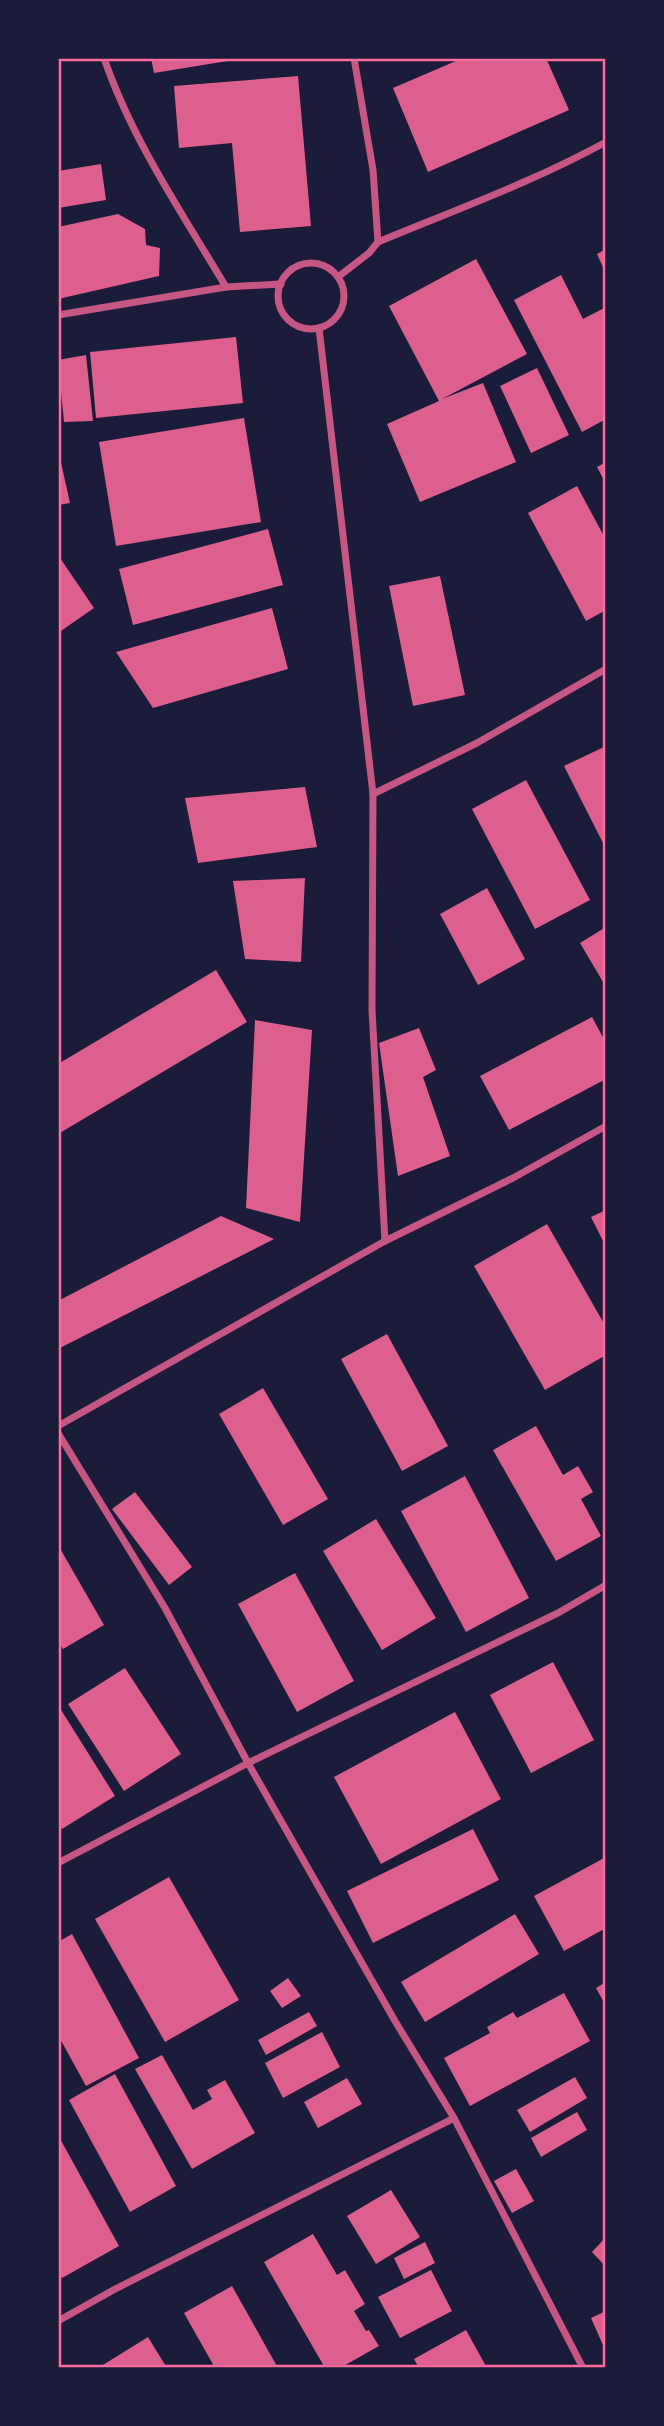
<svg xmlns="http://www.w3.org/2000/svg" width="664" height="2426" viewBox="0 0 664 2426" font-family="Commissioner,sans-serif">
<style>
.building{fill:#dd5f8e}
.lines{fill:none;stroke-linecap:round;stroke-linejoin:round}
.minor{stroke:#c65784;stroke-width:7}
.neatline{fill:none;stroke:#ff6b9d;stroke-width:2.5}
</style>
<rect width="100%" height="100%" fill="#1b1b3a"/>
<g class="building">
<polygon points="151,58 240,58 240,59 154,73"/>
<polygon points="463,58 546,58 569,110 428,172 393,88"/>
<polygon points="298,76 311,226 240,232 232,143 179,148 174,86"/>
<polygon points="101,164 106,200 58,208 58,171"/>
<polygon points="118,214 145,229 146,245 160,248 159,276 58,299 58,227"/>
<polygon points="606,249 606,274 597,254"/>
<polygon points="476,259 527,354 442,399 483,383 516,462 420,502 387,424 439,401 389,306"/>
<polygon points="561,275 583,319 606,307 606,419 582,432 514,300"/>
<polygon points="236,337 243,403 96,418 90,352"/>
<polygon points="86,355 93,421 64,422 58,360"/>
<polygon points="537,368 569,435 531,453 500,386"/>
<polygon points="244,418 261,522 116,546 99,442"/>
<polygon points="58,449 70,503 58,505"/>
<polygon points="606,462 606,484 597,467"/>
<polygon points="577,486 606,540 606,610 586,621 528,513"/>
<polygon points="268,529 283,585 133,625 119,569"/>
<polygon points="58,555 94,608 58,633"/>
<polygon points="440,576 465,695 413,706 389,586"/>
<polygon points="272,608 288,669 153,708 116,652"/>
<polygon points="606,746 606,849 564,766"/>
<polygon points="526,780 590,900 535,929 472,809"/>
<polygon points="305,787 317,847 198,863 185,798"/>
<polygon points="305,878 301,962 245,959 233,881"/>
<polygon points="487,888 525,959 478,985 440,914"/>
<polygon points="606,927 606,987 580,943"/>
<polygon points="216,970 247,1022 58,1134 58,1064"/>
<polygon points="592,1017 606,1043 606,1079 509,1130 480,1076"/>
<polygon points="255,1020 312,1030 300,1222 246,1208"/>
<polygon points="419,1028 436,1070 423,1077 450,1156 398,1176 379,1043"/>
<polygon points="606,1210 606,1247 591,1217"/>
<polygon points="221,1216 274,1239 58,1349 58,1301"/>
<polygon points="547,1224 606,1327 606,1355 545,1390 474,1266"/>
<polygon points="387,1334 448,1446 402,1471 341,1359"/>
<polygon points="263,1388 328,1499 283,1525 219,1414"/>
<polygon points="536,1426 563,1475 578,1466 593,1492 581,1499 601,1536 556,1561 493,1450"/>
<polygon points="465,1476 529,1598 466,1632 401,1511"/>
<polygon points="135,1492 192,1567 169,1585 112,1509"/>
<polygon points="376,1519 436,1618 382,1650 323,1551"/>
<polygon points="58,1545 104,1625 63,1649 58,1641"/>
<polygon points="295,1573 354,1681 297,1712 238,1604"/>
<polygon points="553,1662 594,1740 531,1773 490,1695"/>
<polygon points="125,1668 181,1754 124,1791 68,1704"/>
<polygon points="58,1705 115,1796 62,1829 58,1822"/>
<polygon points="455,1712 501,1799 381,1864 334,1777"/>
<polygon points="473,1829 499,1880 373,1943 347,1891"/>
<polygon points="606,1857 606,1928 564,1951 534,1896"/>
<polygon points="169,1877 239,2000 165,2042 95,1919"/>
<polygon points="515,1914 539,1954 425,2022 401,1982"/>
<polygon points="72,1934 139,2058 86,2086 58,2035 58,1942"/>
<polygon points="288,1978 301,1996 282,2008 270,1991"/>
<polygon points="606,1982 606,2006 596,1988"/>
<polygon points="564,1993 590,2041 470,2106 444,2058 490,2033 487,2027 513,2012 517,2018"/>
<polygon points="309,2012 317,2026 266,2055 258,2040"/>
<polygon points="322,2032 340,2067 283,2098 265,2063"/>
<polygon points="162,2055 193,2110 212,2099 207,2090 225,2080 255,2133 192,2169 135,2069"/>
<polygon points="115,2074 176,2186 130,2212 69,2100"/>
<polygon points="575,2077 587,2098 530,2132 517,2110"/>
<polygon points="347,2078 362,2104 318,2128 304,2102"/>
<polygon points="577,2112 587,2130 541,2157 531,2138"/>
<polygon points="58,2135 119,2246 62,2278 58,2271"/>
<polygon points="516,2169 534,2201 512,2213 494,2181"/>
<polygon points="391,2190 420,2237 376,2264 347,2216"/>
<polygon points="313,2234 337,2275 345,2270 365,2304 354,2311 366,2331 369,2330 379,2346 340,2368 325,2368 264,2262"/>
<polygon points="606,2237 606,2267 592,2252"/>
<polygon points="425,2242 435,2263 404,2279 394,2258"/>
<polygon points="431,2270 452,2311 400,2338 378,2297"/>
<polygon points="232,2286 278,2368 215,2368 184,2313"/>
<polygon points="606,2311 606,2352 591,2318"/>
<polygon points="466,2330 487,2368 419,2368 414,2359"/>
<polygon points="148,2337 167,2368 98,2368"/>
</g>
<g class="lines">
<g class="minor">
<path d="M104,58C132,140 182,213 226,287"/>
<path d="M378,242C455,210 533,182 606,142"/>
<circle cx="311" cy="296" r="33"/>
<polyline points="338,277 369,253 378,242 373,170 354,58"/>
<polyline points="58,315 226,287 281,284"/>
<polyline points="319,328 373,794 372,1010 385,1241"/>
<polyline points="373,794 477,743 606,669"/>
<polyline points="58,1426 385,1241 513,1178 606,1126"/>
<polyline points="58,1433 165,1608 248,1763 395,2021 454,2118 583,2368"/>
<polyline points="58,1863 248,1763 558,1613 606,1585"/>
<polyline points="58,2321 117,2288 454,2118"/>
</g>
</g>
<rect width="664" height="2426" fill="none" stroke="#1b1b3a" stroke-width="119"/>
<rect x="60" y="60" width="544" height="2306" class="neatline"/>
</svg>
